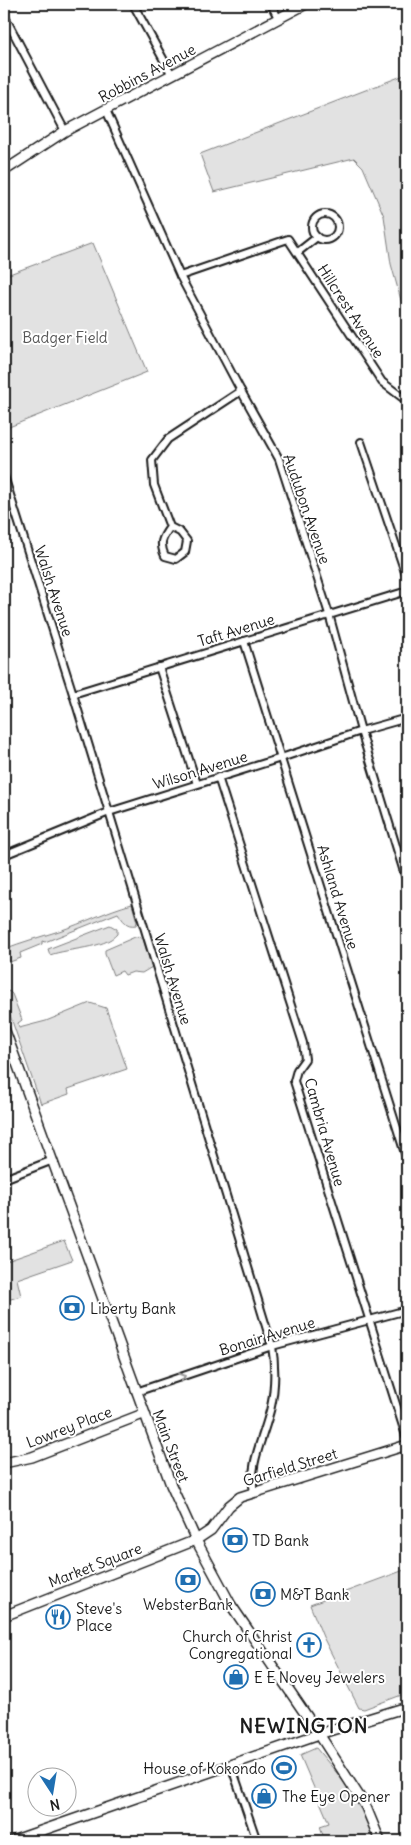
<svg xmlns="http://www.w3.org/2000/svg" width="411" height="1845" viewBox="0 0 411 1845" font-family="Delius,sans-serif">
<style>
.green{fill:#e2e2e2;stroke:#7f7f7f}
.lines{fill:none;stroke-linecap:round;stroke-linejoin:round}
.street-casing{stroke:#1c1c1c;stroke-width:10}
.secondary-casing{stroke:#1c1c1c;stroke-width:12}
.street{stroke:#fff;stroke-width:6}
.secondary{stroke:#fff;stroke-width:9}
.oneway{stroke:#999}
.labels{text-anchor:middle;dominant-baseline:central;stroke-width:4;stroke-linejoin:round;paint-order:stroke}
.street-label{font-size:15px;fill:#1c1c1c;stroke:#fff}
.park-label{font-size:15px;fill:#575757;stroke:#fff}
.poi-label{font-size:15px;fill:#1c1c1c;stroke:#fff;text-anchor:start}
.district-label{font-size:20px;font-weight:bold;letter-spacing:1px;fill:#1c1c1c;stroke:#fff}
</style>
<rect width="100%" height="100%" fill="#fff"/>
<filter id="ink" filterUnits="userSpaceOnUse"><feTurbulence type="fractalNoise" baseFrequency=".02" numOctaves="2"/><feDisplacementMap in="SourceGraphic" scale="10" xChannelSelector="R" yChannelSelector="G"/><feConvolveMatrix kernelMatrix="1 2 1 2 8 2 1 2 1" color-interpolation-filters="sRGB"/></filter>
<g filter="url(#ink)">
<g class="green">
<polygon points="407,74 407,322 391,264 384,216 363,167 354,158 214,192 200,154"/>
<polygon points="93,243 147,372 4,429 4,276"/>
<path d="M132,904L137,922L136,925C126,927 123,920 118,913L45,942L42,941V944L20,953L21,958L4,964V949C22,942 40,937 59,931C84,923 106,911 132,904Z"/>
<path d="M110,925L117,929V934C104,949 69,948 50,955L48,949Z"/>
<polygon points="135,937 139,936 143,939 152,967 142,973 133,972 125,975 122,971 113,975 105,954 105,950"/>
<polygon points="9,991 12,994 22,1020 18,1023 19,1028 46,1021 90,1003 106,1008 127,1069 68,1089 69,1094 41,1104 4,998 4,994"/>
<polygon points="64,1241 72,1260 17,1279 21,1296 4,1301 4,1262"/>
<polygon points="407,1569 407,1693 364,1709 359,1708 323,1637 310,1605"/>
<polygon points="316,1748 341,1778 360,1806 375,1841 325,1841 320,1826 329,1823 300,1755"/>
</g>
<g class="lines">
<g class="street-casing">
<g id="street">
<polyline points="133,4 172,75"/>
<polyline points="271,4 278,18"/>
<polyline points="4,15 65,131"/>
<polyline points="106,110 180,276 241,391 279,459 329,614 361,731 407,882"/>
<circle cx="325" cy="227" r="13"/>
<polyline points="298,252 317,237"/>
<polyline points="180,276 288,239 382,382 407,401"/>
<polyline points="361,442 407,578"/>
<path d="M4,476L73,694L272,1346C276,1369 275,1396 268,1418C261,1443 249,1466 254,1493"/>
<path d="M170,527C162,538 159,543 165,556L176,559L185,552L187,541L180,532L170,527L154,485L152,460L168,439L241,391"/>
<polyline points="244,641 407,1160"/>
<polyline points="159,667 197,784"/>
<polyline points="73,694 407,591"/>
<polyline points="218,777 303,1043 305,1059 297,1070 294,1081 407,1439"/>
<polyline points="4,855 109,812 281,758 361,731 407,718"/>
<polyline points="4,1179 53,1160"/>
<polyline points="136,1392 272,1346 407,1310"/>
<polyline points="231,1765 257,1841"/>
</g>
</g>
<g class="secondary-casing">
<g id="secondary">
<polyline points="4,171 65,131 306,4"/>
<polyline points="4,1028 171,1485 196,1540 231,1605 319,1734 366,1807 380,1841"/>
<polyline points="4,1463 32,1457 143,1414"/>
<polyline points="4,1616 196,1540 211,1530 229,1506 240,1497 407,1445"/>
<polyline points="12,1841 319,1734 407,1707"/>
</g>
</g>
<use href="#street" class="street"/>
<use href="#secondary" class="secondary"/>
</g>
<defs><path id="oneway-chevron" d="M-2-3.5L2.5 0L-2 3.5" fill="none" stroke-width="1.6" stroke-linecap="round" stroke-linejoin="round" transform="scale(1.25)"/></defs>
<use class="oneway" href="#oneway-chevron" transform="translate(182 1377) rotate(-19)"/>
</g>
<defs>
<g id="bank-ring" transform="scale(1.25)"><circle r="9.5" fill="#fff" stroke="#1f6fb2" stroke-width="1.5"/><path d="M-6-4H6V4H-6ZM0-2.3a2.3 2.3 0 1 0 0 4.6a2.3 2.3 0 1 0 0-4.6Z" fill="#1f6fb2"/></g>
<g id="restaurant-ring" transform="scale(1.25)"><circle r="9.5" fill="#fff" stroke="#1f6fb2" stroke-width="1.5"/><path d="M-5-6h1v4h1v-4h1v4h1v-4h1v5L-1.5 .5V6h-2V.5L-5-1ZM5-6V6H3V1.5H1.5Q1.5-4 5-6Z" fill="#1f6fb2"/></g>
<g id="church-ring" transform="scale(1.25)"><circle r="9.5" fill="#fff" stroke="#1f6fb2" stroke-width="1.5"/><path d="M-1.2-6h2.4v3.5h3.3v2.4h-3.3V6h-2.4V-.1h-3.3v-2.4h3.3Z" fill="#1f6fb2"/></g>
<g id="shop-ring" transform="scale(1.25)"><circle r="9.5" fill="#fff" stroke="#1f6fb2" stroke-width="1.5"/><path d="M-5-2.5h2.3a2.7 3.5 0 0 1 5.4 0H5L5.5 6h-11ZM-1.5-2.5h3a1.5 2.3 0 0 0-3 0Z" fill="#1f6fb2"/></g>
<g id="stadium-ring" transform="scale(1.25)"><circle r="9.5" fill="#fff" stroke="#1f6fb2" stroke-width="1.5"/><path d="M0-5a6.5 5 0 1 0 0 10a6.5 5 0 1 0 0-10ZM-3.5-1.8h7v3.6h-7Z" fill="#1f6fb2"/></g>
</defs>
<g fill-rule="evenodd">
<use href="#bank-ring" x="72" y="1308"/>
<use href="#bank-ring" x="235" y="1540"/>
<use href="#bank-ring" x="188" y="1580"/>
<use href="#bank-ring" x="263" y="1594"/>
<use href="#restaurant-ring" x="58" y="1617"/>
<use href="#church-ring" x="309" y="1645"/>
<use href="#shop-ring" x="236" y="1677"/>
<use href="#stadium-ring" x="284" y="1768"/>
<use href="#shop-ring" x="264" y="1796"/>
</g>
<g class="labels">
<g class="street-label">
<text transform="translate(147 73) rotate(-28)">Robbins Avenue</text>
<text transform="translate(351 311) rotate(57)">Hillcrest Avenue</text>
<text transform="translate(307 509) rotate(71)">Audubon Avenue</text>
<text transform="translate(54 591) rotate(72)">Walsh Avenue</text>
<text transform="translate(236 630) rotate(-17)">Taft Avenue</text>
<text transform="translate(200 770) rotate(-17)">Wilson Avenue</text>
<text transform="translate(338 897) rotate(73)">Ashland Avenue</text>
<text transform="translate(173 979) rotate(73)">Walsh Avenue</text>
<text transform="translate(325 1132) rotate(74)">Cambria Avenue</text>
<text transform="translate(267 1336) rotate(-17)">Bonair Avenue</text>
<text transform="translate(69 1427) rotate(-21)">Lowrey Place</text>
<text transform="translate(171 1446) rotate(69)">Main Street</text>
<text transform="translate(290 1467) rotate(-17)">Garfield Street</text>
<text transform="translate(95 1565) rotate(-21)">Market Square</text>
</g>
<g class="park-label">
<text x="65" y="337">Badger Field</text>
</g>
<g class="poi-label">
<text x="90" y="1308">Liberty Bank</text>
<text x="252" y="1540">TD Bank</text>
<text x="280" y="1594">M&amp;T Bank</text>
<text x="188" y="1604" text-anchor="middle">WebsterBank</text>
<text x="76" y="1608">Steve's<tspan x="76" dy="17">Place</tspan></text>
<text x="292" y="1636" text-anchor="end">Church of Christ<tspan x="292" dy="17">Congregational</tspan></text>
<text x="254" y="1677">E E Novey Jewelers</text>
<text x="266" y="1768" text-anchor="end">House of Kokondo</text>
<text x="282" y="1796">The Eye Opener</text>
</g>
<g class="district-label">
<text x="304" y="1725">NEWINGTON</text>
</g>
</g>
<rect width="411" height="1845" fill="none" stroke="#fff" stroke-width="20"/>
<rect x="10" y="10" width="391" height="1825" fill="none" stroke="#1c1c1c" stroke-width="2" filter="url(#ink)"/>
<g transform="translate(52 1792) rotate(168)"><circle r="24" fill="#ffffff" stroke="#a4a4a4"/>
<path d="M0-4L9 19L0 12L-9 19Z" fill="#1f6fb2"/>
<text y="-8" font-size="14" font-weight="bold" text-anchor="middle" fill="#1c1c1c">N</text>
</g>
</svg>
